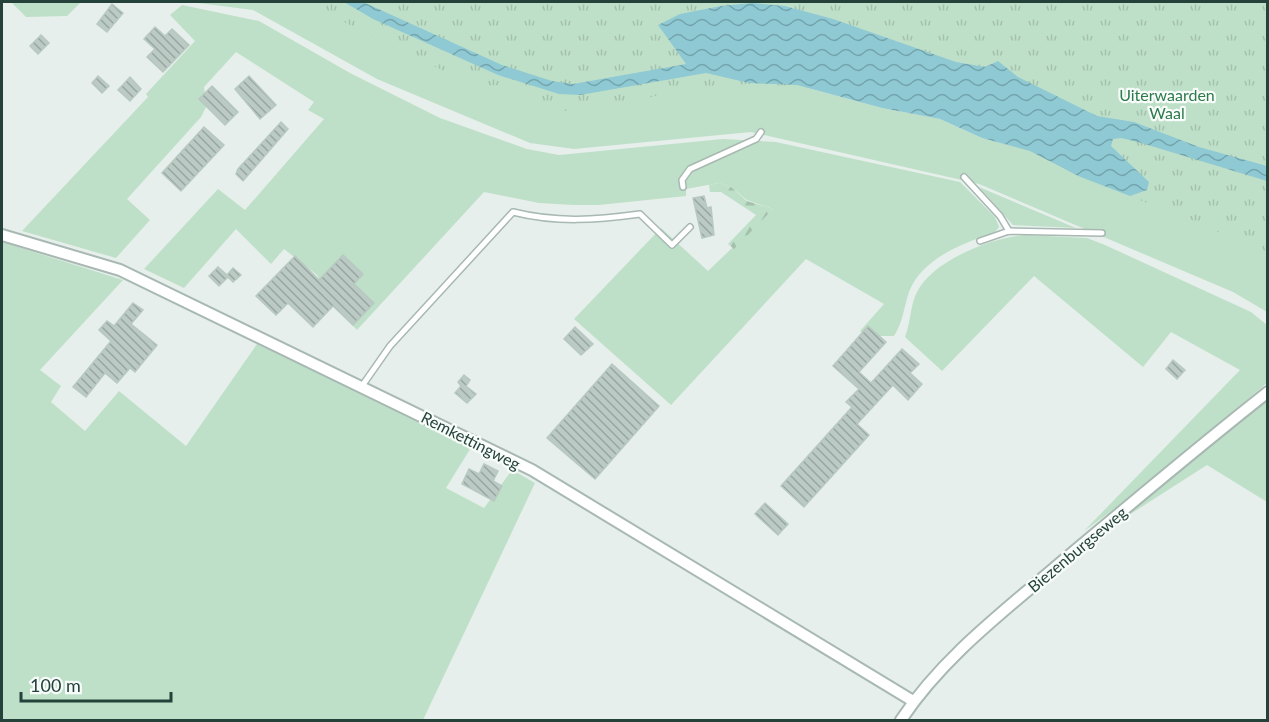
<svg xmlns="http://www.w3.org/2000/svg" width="1269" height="722" viewBox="0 0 1269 722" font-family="Lato,sans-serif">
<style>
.green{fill:#bfe0c8}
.forest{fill:url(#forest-firs)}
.park{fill:url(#park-tufts)}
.water{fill:url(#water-waves)}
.building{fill:url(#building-back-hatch);stroke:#b8c9c2;stroke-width:1.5}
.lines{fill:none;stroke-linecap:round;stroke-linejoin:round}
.lane-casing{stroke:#a8b8b2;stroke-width:8}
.street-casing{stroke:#a8b8b2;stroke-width:14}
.lane{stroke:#fff;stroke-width:5}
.street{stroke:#fff;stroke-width:10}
.labels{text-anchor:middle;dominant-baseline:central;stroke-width:4.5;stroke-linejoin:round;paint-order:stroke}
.park-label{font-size:16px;fill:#2d7a4b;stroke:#f7fbf9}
.street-label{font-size:16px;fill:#24423a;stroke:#f7fbf9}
</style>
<defs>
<pattern id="forest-firs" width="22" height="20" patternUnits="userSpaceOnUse" patternTransform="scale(1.5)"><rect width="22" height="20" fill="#bfe0c8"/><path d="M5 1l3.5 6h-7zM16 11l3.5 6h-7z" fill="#a4c1ad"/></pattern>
<pattern id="park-tufts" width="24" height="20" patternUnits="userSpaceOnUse" patternTransform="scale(1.5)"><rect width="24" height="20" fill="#bfe0c8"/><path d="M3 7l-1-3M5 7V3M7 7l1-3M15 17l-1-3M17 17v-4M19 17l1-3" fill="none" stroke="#a4c1ad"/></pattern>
<pattern id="water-waves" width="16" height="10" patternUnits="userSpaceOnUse" patternTransform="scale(1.5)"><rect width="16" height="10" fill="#8ec9d4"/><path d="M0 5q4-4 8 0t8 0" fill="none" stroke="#74a5ad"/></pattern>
<pattern id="building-back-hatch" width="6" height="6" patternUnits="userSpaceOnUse" patternTransform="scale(1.5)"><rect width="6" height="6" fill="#bbcac4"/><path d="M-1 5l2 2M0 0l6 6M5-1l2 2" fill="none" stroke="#98a6a0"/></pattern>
</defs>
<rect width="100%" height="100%" fill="#e6efeb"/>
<g class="green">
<polygon points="11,2 81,2 67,16 26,17"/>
<polygon points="190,2 344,2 706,73 797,85 882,108 940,119 982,138 1021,148 1078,176 1120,192 1267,181 1267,312 1233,292 979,184 751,132 574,149 530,143 377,79 253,10"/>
<path d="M182,5L259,21L350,73L440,118L527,149L559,155L723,139L776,142L960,182L995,217L999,227L995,232C964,243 922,258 909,292C904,307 903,322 894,336H866L860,331L884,304L806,259L671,405L574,319L661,228L708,271L773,209L747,200L731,187L719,183L686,189V196L599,205H574L539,203L484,192L357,330L334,307L317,275L284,249L271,264L236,229L184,288L144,269L218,189L245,210L324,119L308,110L314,102L236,52L204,87L206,107L201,117L127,199L150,220L116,258L22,231L148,97L146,94L195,41L170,15Z"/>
<polygon points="979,187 1076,228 1013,225"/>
<path d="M1026,235L1087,238L1105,245L1251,312L1267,325V383L1132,496L1084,531L1240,370L1171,332L1143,367L1034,276L942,371L905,337C911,322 910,305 917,292C933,260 993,237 1026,235Z"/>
<polygon points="2,242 123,280 40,370 61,386 51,402 85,431 119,391 186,446 257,344 472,446 446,488 484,508 512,470 535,483 423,720 2,720"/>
<polygon points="1267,394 1267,502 1207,465 1118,522 1152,490"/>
</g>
<polygon class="forest" points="719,183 731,187 747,201 773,209 734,249 728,244 756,215 721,192 710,192 709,185"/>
<polygon class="park" points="309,2 1267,2 1267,263 1210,227 1087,180 1024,150 921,112 809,88 746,84 677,91 600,109 565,111 542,106 497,85 477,87 355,28"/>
<polygon class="water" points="344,2 363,2 502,65 552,81 573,84 686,64 658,25 680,14 721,6 752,3 785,6 833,19 956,62 985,67 998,61 1018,77 1097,116 1134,122 1199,147 1267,166 1267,181 1138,142 1121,138 1113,139 1111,146 1149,182 1147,190 1130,196 1078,176 1030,151 982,138 940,119 882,108 797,85 749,83 706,73 580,95 559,94 498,75 373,19"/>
<g class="building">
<polygon points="112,4 123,13 107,32 97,24"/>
<polygon points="155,27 165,36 172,29 189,45 163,72 147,57 155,49 144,39"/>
<polygon points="41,35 49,43 38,54 30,46"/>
<polygon points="98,76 109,86 102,93 92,83"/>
<polygon points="249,76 276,105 260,119 235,89"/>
<polygon points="130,77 141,89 130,101 118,90"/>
<polygon points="212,86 238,112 225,125 199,99"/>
<polygon points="281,122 288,129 243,181 236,174 238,169"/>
<polygon points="204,127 224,145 181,191 162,173"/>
<polygon points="704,196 707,208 711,207 714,235 702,238 693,198"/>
<polygon points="343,255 363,274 354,284 374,303 353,325 333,306 313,327 288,303 276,315 256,296 295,256 319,280"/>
<polygon points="218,267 227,275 233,268 241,275 233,282 228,277 219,286 209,276"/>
<polygon points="133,303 143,310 131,324 157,345 135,372 130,368 117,383 105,373 86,397 73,387 111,341 99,330 107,321 114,326"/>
<polygon points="868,326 886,342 859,372 871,383 902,349 919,364 910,373 922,384 908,400 893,385 857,424 869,435 804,507 781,486 852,407 846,402 859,389 833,366"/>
<polygon points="575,327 593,344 581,355 564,339"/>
<polygon points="1173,360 1185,370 1177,379 1166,369"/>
<polygon points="612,364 659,406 595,479 547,438"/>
<polygon points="464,375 470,380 466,386 476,394 467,403 455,393 461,386 458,382"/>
<polygon points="484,464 498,471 493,481 502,486 494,501 462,484 469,469 479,474"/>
<polygon points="765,503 788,524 778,535 755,514"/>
</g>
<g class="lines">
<g class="lane-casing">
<g id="lane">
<polyline points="964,177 1000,216 1009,231"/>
<polyline points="683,187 682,180 690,169 756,139 761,132"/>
<polyline points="980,241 1009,231 1102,233"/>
<path d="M362,386L390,346L513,212C557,223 596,220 640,214L672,245L690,227"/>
</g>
</g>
<g class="street-casing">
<g id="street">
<polyline points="2,235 120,270 532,470 913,701"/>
<path d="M901,720C942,658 1003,612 1059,564C1128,506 1197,448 1268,392"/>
</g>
</g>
<use href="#lane" class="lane"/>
<use href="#street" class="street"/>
</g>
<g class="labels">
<g class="park-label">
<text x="1167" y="94">Uiterwaarden<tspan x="1167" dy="18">Waal</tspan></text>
</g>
<g class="street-label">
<text transform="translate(471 440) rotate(27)">Remkettingweg</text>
<text transform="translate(1077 549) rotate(-40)">Biezenburgseweg</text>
</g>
</g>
<rect width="1269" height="722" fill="none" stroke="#24423a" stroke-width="6"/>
<path d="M21 692v9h150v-9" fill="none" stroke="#24423a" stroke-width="3"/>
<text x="30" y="692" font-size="18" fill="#24423a" stroke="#f7fbf9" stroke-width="4.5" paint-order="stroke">100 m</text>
</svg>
